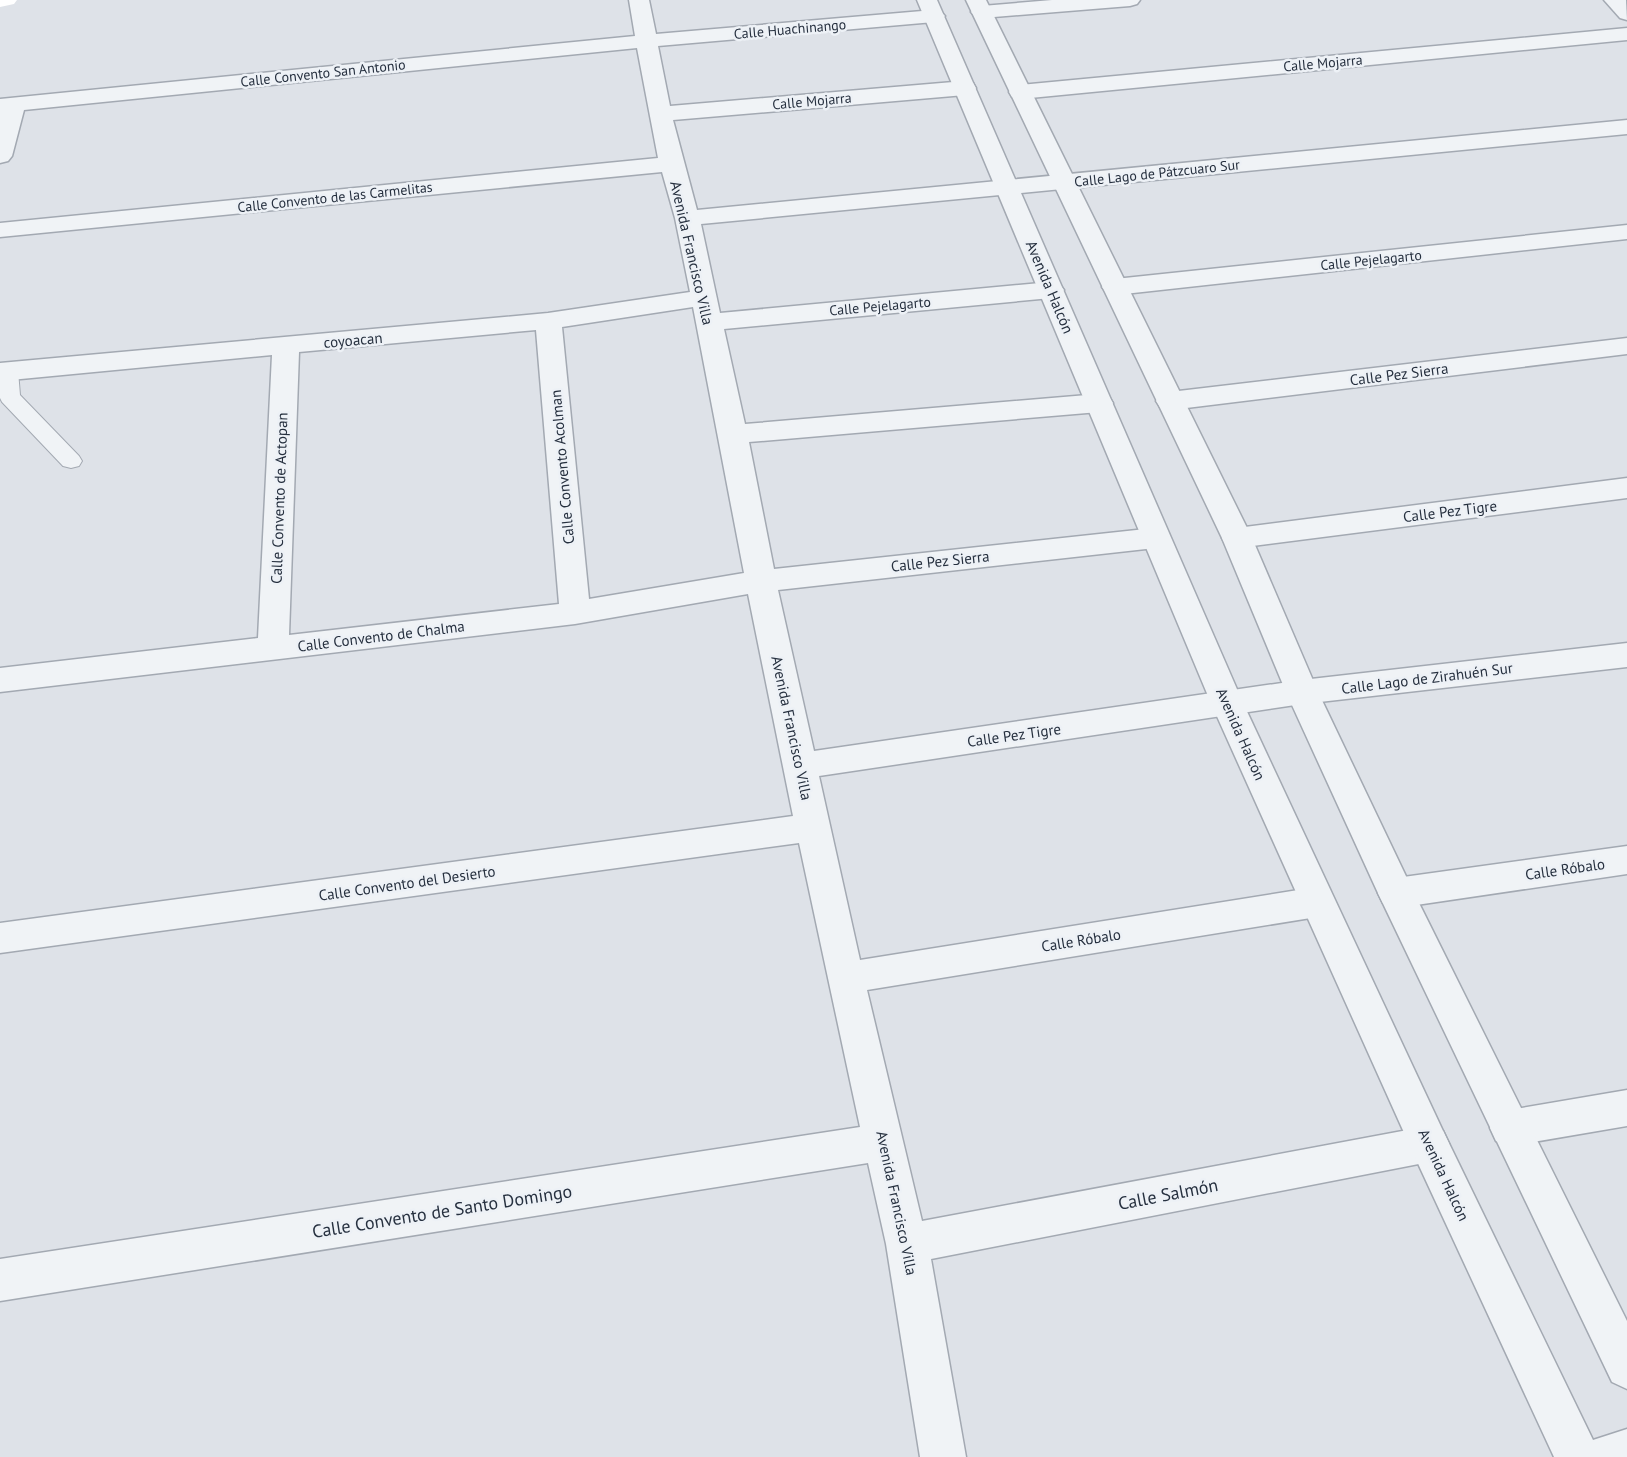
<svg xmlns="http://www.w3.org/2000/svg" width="1627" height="1457" viewBox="0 0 1627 1457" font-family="'PT Sans',sans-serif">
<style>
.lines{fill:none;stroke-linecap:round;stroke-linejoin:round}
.service-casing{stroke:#a3a9b2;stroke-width:2}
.minor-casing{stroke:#a3a9b2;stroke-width:3}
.tertiary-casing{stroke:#a3a9b2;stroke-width:3}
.service{fill:#f0f3f6;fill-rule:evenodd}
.minor{fill:#f0f3f6;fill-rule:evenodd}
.tertiary{fill:#f0f3f6;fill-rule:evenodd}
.secondary{fill:#fff;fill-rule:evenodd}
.labels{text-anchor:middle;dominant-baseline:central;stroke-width:5;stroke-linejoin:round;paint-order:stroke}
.far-street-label{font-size:14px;fill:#26303f;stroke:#edf1f6}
.street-label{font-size:15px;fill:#26303f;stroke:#edf1f6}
.near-street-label{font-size:18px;fill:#26303f;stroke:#edf1f6}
</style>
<rect width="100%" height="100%" fill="#dee2e8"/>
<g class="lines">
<g class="service-casing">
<polygon id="service" points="8,364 15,366 18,371 20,395 79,456 82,461 79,466 71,468 63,466 2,402 0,398 0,367"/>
</g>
<g class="minor-casing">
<g id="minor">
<path d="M629,0H649L656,34L934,10L941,12L945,16L941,20L934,22L658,46L670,106L965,81L973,83L976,88L973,93L965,95L673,120L697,210L1627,120V134L701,224L720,313L1051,282L1060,285L1064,290L1060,295L1051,298L724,329L745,424L1099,394L1109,397L1113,403L1109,409L1099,412L749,442L774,569L1155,528L1166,531L1170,538L1166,545L1155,548L778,590L814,751L1302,680L1627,643V667L1302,704L819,776L860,960L1317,887L1330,891L1335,902L1330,913L1317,917L867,990L922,1221L1429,1126L1443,1131L1449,1144L1443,1157L1429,1162L931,1259L966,1457H920L886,1244L868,1163L0,1301V1259L860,1127L799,843L0,953V923L793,816L748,594L575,624L0,692V668L258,638L272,355L0,381V363L548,313L690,292L675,218L662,172L0,237V223L658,158L637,48L24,110L12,156L8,161L0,163V99L635,36ZM693,307L744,573L589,599L562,327ZM536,330L559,604L289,635L299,352Z"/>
<polygon points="1052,0 1140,0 1137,4 1130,6 982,18 975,16 971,12 975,8 982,6"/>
<polygon points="1604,0 1626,0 1627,20 1620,18"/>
<polygon points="1627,28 1627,40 1020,99 1012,97 1009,92 1012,87 1020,85"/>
<polygon points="1627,225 1627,239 1115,295 1106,292 1102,287 1106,282 1115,279"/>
<polygon points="1627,338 1627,354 1170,410 1160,407 1156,401 1160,395 1170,392"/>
<polygon points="1627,478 1627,498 1237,548 1226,545 1222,538 1226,531 1237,528"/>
<polygon points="1627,846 1627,874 1396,908 1383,903 1378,893 1383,883 1396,878"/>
<polygon points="1627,1090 1627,1126 1510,1146 1496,1141 1490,1128 1496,1115 1510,1110"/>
</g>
</g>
<g class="tertiary-casing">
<g id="tertiary">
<polygon points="917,0 937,0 1243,703 1443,1131 1593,1440 1627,1429 1627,1457 1554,1457 1415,1157 1211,703"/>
<polygon points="966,0 986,0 1252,538 1318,692 1414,893 1627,1321 1627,1389 1612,1382 1378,893 1286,692 1222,538"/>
</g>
</g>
<use href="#service" class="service"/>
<use href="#minor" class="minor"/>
<use href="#tertiary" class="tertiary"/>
<polygon class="secondary" points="0,0 17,0 14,4 0,7"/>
</g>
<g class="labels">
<g class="far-street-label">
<text transform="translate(790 29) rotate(-5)">Calle Huachinango</text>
<text transform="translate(1323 63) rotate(-5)">Calle Mojarra</text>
<text transform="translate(323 73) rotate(-6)">Calle Convento San Antonio</text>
<text transform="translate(812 101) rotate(-5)">Calle Mojarra</text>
<text transform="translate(1157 173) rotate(-6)">Calle Lago de Pátzcuaro Sur</text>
<text transform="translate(335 197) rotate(-6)">Calle Convento de las Carmelitas</text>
<text transform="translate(1371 260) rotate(-6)">Calle Pejelagarto</text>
<text transform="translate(880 306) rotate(-5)">Calle Pejelagarto</text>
</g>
<g class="street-label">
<text transform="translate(692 253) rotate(77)">Avenida Francisco Villa</text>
<text transform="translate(1050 287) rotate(67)">Avenida Halcón</text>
<text transform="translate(353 340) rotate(-5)">coyoacan</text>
<text transform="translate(1399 374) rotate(-7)">Calle Pez Sierra</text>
<text transform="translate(562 467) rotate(-95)">Calle Convento Acolman</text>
<text transform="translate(279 498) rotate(-88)">Calle Convento de Actopan</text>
<text transform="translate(1450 511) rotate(-7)">Calle Pez Tigre</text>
<text transform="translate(940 561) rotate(-6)">Calle Pez Sierra</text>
<text transform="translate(381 636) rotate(-7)">Calle Convento de Chalma</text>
<text transform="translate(1427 678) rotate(-7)">Calle Lago de Zirahuén Sur</text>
<text transform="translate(792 728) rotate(78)">Avenida Francisco Villa</text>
<text transform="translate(1241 734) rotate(66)">Avenida Halcón</text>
<text transform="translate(1014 735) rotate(-8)">Calle Pez Tigre</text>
<text transform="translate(1565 869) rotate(-8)">Calle Róbalo</text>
<text transform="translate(407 883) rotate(-8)">Calle Convento del Desierto</text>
<text transform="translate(1081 940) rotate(-9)">Calle Róbalo</text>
<text transform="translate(1444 1175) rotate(65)">Avenida Halcón</text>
<text transform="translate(897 1203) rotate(78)">Avenida Francisco Villa</text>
</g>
<g class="near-street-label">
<text transform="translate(1168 1194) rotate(-11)">Calle Salmón</text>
<text transform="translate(442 1211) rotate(-9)">Calle Convento de Santo Domingo</text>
</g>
</g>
</svg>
